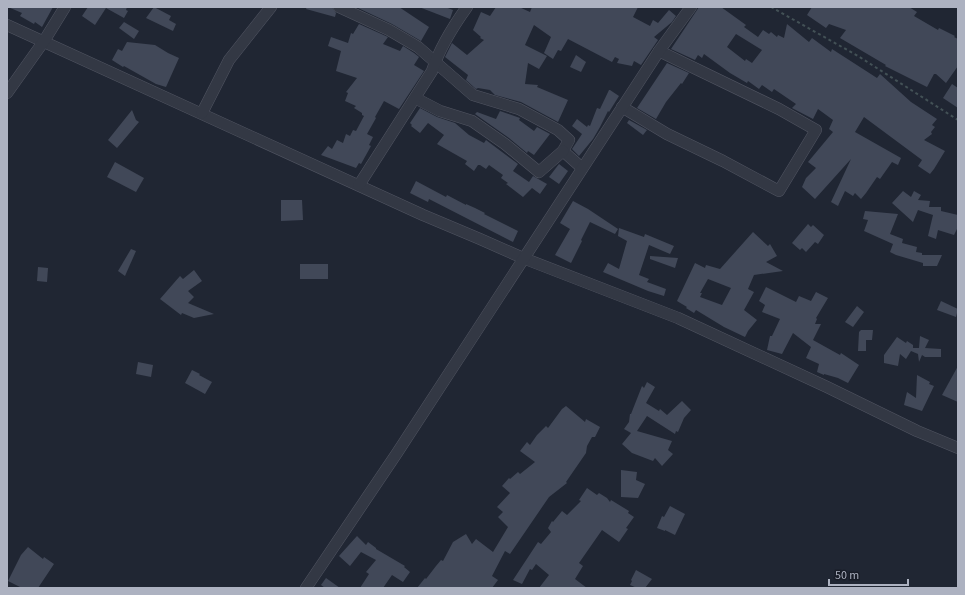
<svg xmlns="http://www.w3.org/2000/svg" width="965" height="595" viewBox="0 0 965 595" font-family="'Source Sans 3',sans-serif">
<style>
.building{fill:#414858;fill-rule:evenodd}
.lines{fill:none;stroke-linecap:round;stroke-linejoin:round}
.minor-casing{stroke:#515562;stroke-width:12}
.path{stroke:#435156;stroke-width:2;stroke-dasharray:3 3;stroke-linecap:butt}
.minor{stroke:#333844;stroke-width:11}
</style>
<rect width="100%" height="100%" fill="#202633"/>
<g class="building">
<polygon points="8,7 53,7 42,27 35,22 34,24 20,16 22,13"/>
<polygon points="88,7 127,7 126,10 128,11 124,18 106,8 95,25 82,16"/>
<polygon points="154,7 171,16 169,20 176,24 173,31 146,18"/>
<polygon points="307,7 332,7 336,13 335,17 306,9"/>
<polygon points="356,7 399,7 429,27 421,41 392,24"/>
<polygon points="419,7 445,7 453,10 450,19"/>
<polygon points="496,7 519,7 530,12 532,7 638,7 633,17 650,26 653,20 658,23 669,10 676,16 672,22 654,37 658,40 641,65 634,61 632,66 617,63 619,59 615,57 612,62 568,39 561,51 558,50 553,59 544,53 551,37 534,25 525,45 547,56 539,69 528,63 525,84 538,85 537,87 568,100 558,122 521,102 495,95 490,90 478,88 476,89 466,80 468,75 445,57 452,43 467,55 484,40 480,38 481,37 473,30 481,12 490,16"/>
<path d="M699,7H721L746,25L744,27L758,37L763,30L769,34L771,32L777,37L778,35L784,38L787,24L809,42L812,38L831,52L832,49L877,78L880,74L911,102L937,119L932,125L935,127L931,132L932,134L924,140L945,151L934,169L930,174L918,166L922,160L864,117L855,132L901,158L898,165L892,162L880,179L877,177L866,193L861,199L855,193L853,196L845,191L838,206L831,202L851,159L815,199L802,187L806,178L816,168L808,162L833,132L829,129L833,120L818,109L813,119L792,108L796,104L774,89L772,92L762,85L759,89L748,81L747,83L730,73L704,54L702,58L698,55L695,60L671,49ZM736,34L762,50L752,63L746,59L745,61L727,47Z"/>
<polygon points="812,7 909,7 917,12 914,16 938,30 939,28 955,36 954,37 958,39 958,66 946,83 936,74 934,74 927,87 885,66 886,65 840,38 846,30 829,24 826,28 807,15"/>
<polygon points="124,22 139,31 134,39 119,28"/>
<polygon points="359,24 388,37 383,44 400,51 403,46 414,53 419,57 414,65 424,71 399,109 384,101 375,117 376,118 367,134 373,137 369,145 371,146 361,164 359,163 356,168 321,155 328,146 332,149 337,140 343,143 346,134 350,136 353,130 356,131 364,116 362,115 362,113 354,108 356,106 345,101 348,93 346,92 357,78 336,71 341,51 328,46 331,37 348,43 351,33 353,34"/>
<polygon points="127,42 155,45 168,53 179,58 166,87 156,84 124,66 123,67 112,60 118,49 122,51"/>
<polygon points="576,55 586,62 581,72 570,67"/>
<polygon points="667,63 689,73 682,84 681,83 666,102 656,119 637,108"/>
<polygon points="952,84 958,88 958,108 943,98"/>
<polygon points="609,90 610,90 619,96 609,112 608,111 600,127 593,139 579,156 572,149 582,134 572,126 577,119 587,127 588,125 590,126 597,108 600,109"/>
<polygon points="420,108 437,117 455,123 469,135 484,143 486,140 518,164 513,171 529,182 533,176 547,184 540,194 532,188 523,197 506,184 508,183 501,178 503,175 489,165 486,169 480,165 478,165 474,171 465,164 467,161 437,144 444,135 428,123 420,133 411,126 412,125 410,123"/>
<polygon points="132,110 136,120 139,122 117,148 108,140"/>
<polygon points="500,111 520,118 519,120 534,131 537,127 550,134 534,155 528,151 527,153 509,138 475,114 477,112 496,119"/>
<polygon points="629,120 647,130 643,135 627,123"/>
<polygon points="115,162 144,178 136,192 107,177"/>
<polygon points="559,164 568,171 559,184 549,177"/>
<polygon points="416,181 446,197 447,195 466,205 466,204 475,208 485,213 484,214 518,231 513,242 429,199 428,202 410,193"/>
<polygon points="903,191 911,197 914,191 921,195 918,200 930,201 929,207 941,207 941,211 958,215 958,227 954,235 938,230 936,239 928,236 933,215 918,210 913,222 892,203"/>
<polygon points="281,200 302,200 303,220 281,221"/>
<polygon points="573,201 588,209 618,229 615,234 590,222 581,240 582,241 571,263 555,255 570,229 560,223"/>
<polygon points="865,211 898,214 890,234 903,239 902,243 917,247 916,252 922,253 922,255 942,255 937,266 923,266 923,263 896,255 890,252 893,244 864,231 868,220 863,219"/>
<polygon points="808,224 811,227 813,225 824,235 818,244 815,242 806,252 802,248 800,250 792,243"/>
<polygon points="619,228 644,237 645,234 674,246 670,254 649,245 639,275 649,279 647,282 666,289 664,296 648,291 603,272 608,263 619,269 627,241 618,236"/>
<path d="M753,232L768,246L770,244L777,256L766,262L783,271L754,275L748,289L754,292L744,310L757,320L748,331L745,337L724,327L696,310L694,313L686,308L687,307L677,301L695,263L705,268L706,265L720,269ZM708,279L731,288L722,305L700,297L702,293H700Z"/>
<polygon points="131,249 136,251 125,276 118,271"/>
<polygon points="650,256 678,258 675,268 650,259"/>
<rect x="300" y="264" width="28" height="15"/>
<polygon points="38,267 48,268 47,282 37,281"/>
<polygon points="194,270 202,281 188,291 194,297 188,303 214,314 194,318 182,313 181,315 160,299 180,276 183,279"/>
<polygon points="766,287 796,302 799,296 811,301 816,292 828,298 816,318 817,319 815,324 821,324 813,340 840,355 841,353 859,365 848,383 838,378 824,374 824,375 817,372 819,364 806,358 811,347 793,333 782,354 767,350 770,336 772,336 780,319 762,312 765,305 759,301"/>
<polygon points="941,301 958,309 956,317 937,310"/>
<polygon points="857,306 864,312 853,327 845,322"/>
<polygon points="861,330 873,330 872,340 866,340 866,351 858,351 859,332"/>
<polygon points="920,336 929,340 925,348 941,349 941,357 925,357 922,355 919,362 918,354 911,351 906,359 900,354 898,366 884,363 884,355 897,337 906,343 907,341 913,345 913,348 919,348"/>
<polygon points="138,362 153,365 151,377 136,374"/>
<polygon points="958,366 958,402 942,395"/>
<polygon points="192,370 200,374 199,375 212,382 205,394 185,383"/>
<polygon points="917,375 930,382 929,384 934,386 922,411 904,405 907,392 916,398"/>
<polygon points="647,382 655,387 646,403 659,411 660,409 667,415 682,401 691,410 684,418 678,432 676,431 675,434 647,416 637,431 672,441 668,450 673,454 662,466 655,458 653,461 632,453 622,444 631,433 624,429 629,422 630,414 631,414 642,386 644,388"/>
<polygon points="566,406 585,422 586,419 600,427 595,437 592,437 587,446 586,453 566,482 567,483 549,497 510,554 505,551 492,576 498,580 492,588 417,588 425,578 426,579 436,566 441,560 443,561 453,542 466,534 472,544 476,539 493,552 508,527 498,517 503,512 497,507 510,493 502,486 509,478 510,479 518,472 520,474 535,462 520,451 527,442 530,445 537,435 546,426 548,428 562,409"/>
<polygon points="621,470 637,472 636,480 645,484 638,498 621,497"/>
<polygon points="587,488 597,495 599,493 607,498 610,502 611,500 629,511 628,513 634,517 626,528 628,529 619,542 602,530 579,563 583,566 575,579 587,588 539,588 549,575 536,564 532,570 530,569 522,584 513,580 538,542 541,544 551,532 548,528 552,521 553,522 562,511 567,515 581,501 579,500"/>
<polygon points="670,506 685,514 675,535 665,530 665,531 657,528 662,516 664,517"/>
<polygon points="357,536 366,545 368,542 376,548 376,549 405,566 404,567 410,572 403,582 392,575 383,588 360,588 369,574 366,572 376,560 361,552 350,566 339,556"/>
<polygon points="28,547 43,559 44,557 54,564 38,588 22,588 8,581 21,555"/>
<polygon points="636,570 652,579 645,588 637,588 630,585 632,581 631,580"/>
<polygon points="326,578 340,588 325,588 321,585"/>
</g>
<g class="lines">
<g class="minor-casing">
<g id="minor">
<polyline points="339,7 389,30 418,47 473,95 519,109 558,130 569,140 563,151 582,168"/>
<polyline points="7,25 423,215 480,239 523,258 678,318 827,387 917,431 958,448"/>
<polyline points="7,93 44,41 65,7"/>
<polyline points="415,98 440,111 472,121 505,144 539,172 563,151"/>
<polyline points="622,107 667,134 723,161 779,191 816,130 779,109 659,51"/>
<polyline points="202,113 229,60 271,7"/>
<path d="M359,185L432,71C439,50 454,25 467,7"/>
<polyline points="306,588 397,453 659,51 691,7"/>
</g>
</g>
<polyline class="path" points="771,7 858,56 958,120"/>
<use href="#minor" class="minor"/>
</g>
<rect width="965" height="595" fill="none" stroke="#adb2c1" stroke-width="16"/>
<path d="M829 579v6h79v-6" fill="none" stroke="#adb2c1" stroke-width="2"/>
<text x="835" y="579" font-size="12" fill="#adb2c1" stroke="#191d28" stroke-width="3" paint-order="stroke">50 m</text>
</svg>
